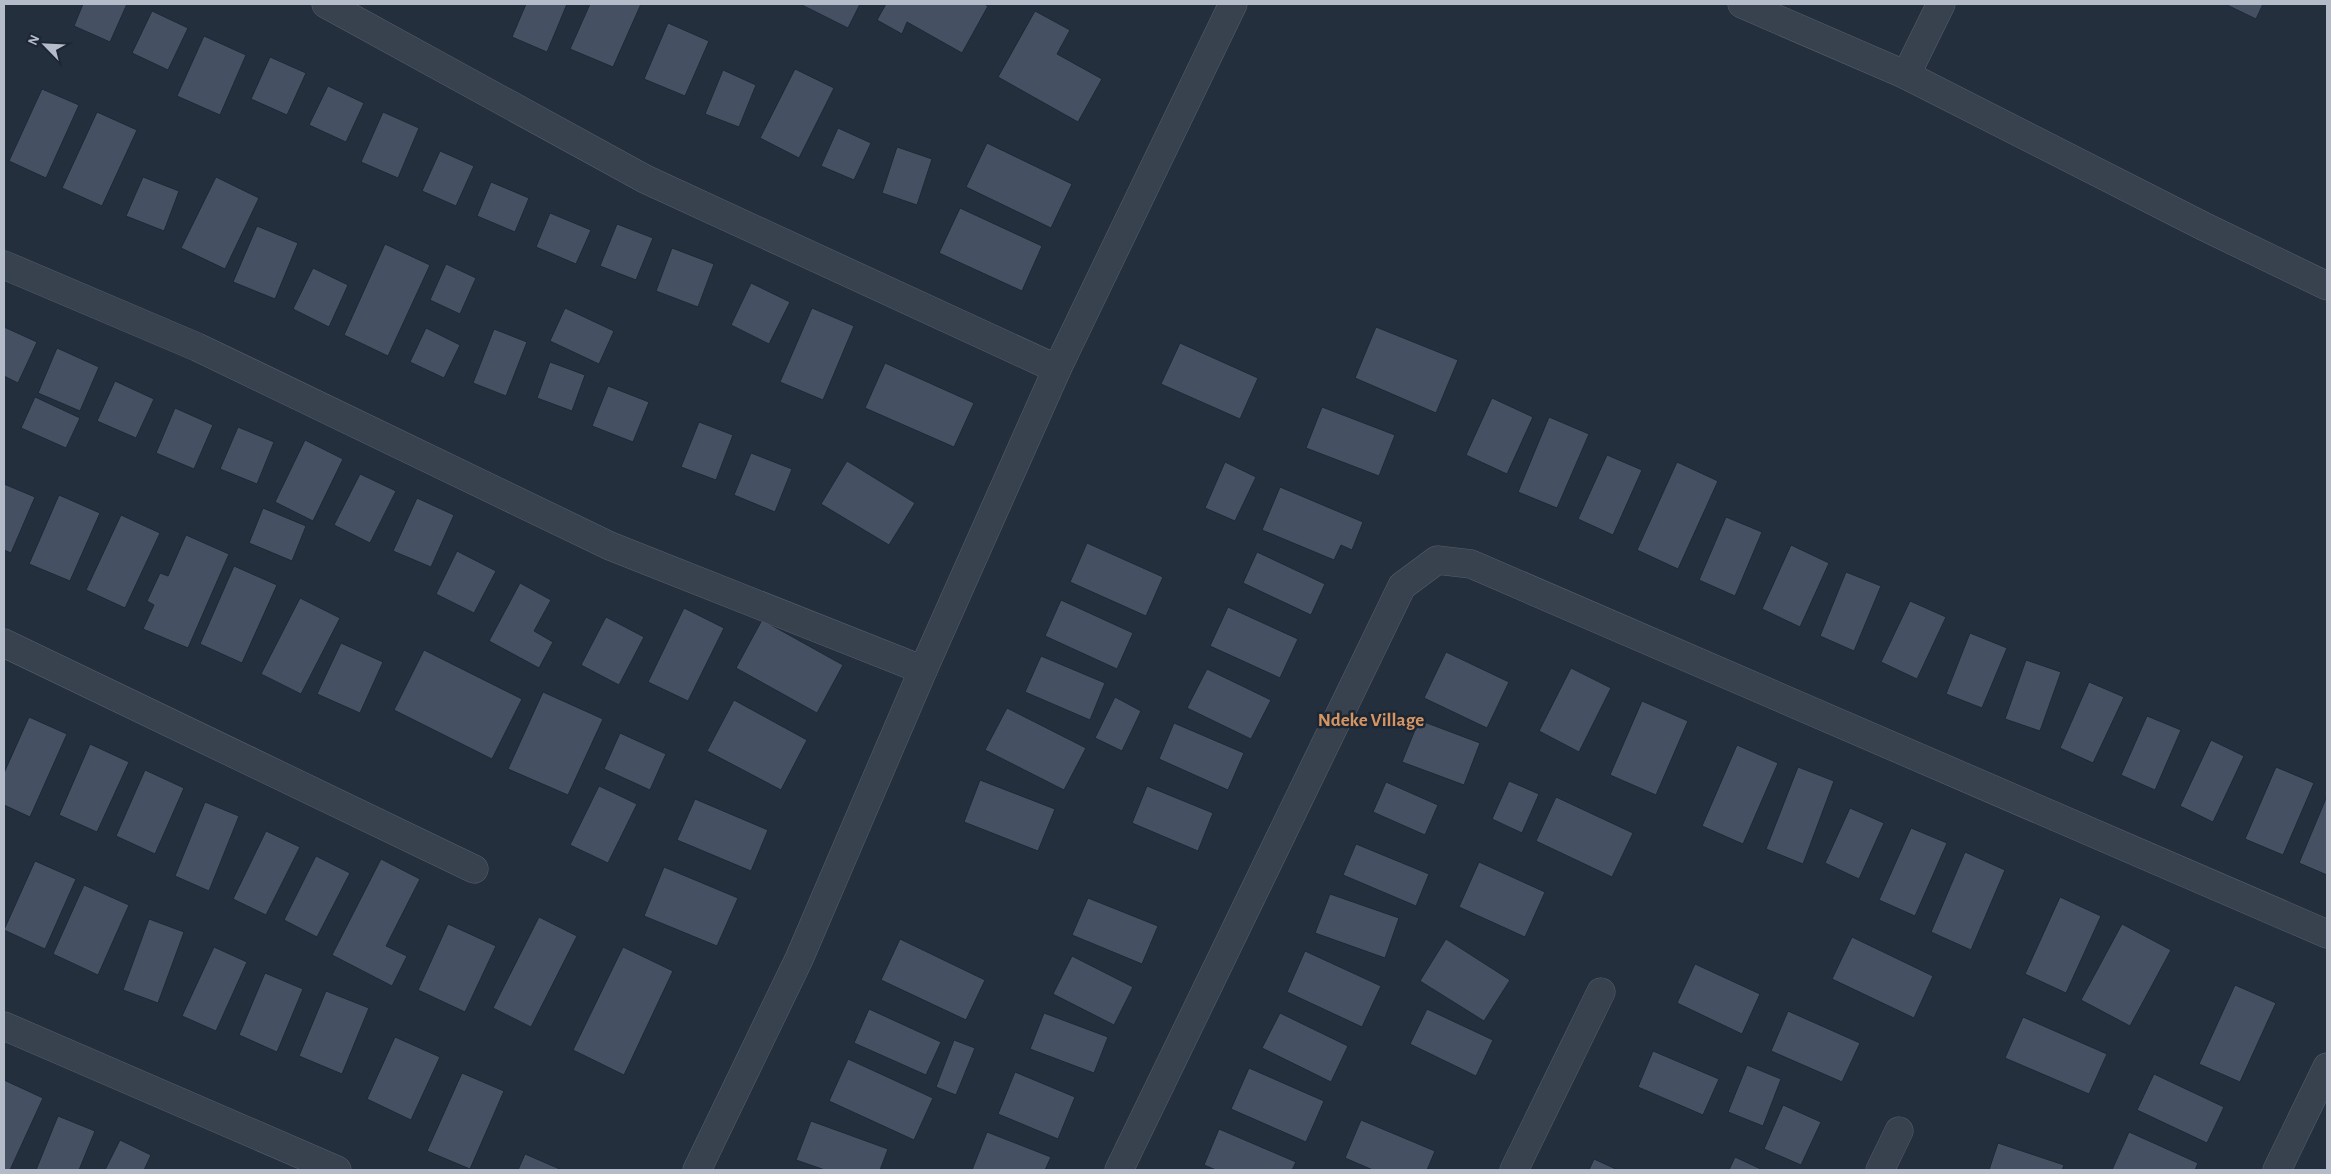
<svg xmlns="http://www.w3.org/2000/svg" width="2331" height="1174" viewBox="0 0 2331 1174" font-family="'Alegreya Sans',sans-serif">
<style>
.building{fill:#455162;stroke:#1f2835}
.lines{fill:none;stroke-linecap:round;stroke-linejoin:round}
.minor-casing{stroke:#565f6c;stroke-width:29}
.minor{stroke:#38414e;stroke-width:28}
.labels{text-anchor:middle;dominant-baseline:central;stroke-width:5;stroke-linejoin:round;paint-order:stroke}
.district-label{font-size:19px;font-weight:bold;fill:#d59563;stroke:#1d2633}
</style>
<rect width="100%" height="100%" fill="#242f3e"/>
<g class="building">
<polygon points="83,4 127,4 110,42 74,26"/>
<polygon points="526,4 567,4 547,52 512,37"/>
<polygon points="590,4 641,4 613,67 570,49"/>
<polygon points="800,4 860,4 848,28"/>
<polygon points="886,4 984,4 988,6 962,53 907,22 902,34 877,20"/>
<polygon points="2225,4 2263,4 2256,19"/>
<polygon points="152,11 188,28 168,70 132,53"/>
<polygon points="1035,11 1070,30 1057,54 1102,79 1078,122 998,77"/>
<polygon points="668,23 709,41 685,96 644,79"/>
<polygon points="204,36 246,55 220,115 177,96"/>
<polygon points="270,57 306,73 287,115 251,99"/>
<polygon points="795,69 834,88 799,158 760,138"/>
<polygon points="723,70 756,85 739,127 705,114"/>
<polygon points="328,86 364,103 346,142 309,125"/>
<polygon points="42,89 79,105 46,178 9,161"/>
<polygon points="97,112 137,130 102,206 62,188"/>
<polygon points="383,112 419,128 398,178 361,162"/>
<polygon points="838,128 871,143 854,180 821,166"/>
<polygon points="987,143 1072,184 1051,228 966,187"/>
<polygon points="897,147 932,159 917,205 882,193"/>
<polygon points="440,151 474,166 456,206 422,191"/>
<polygon points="143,177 179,191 164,231 126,216"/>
<polygon points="216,177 259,198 225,269 181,248"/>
<polygon points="491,182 529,198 515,232 477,216"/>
<polygon points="960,208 1042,246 1022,291 939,253"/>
<polygon points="550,213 591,230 576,264 536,247"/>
<polygon points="617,224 653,238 636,280 600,266"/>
<polygon points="257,226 298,243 275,299 233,282"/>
<polygon points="385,244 430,265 388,356 344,335"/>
<polygon points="672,248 714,264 698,307 656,291"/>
<polygon points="446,264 476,278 460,314 430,300"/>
<polygon points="313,268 348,285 329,327 293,309"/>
<polygon points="751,283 790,302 769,344 731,325"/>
<polygon points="565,308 614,331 599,364 550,341"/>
<polygon points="812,308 854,326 823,400 780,382"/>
<polygon points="4,327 37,342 18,383 4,376"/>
<polygon points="1376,327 1458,360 1436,413 1355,378"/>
<polygon points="426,328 460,345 444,378 410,362"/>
<polygon points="494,329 527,342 506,396 473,383"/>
<polygon points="1180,343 1258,378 1240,419 1161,384"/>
<polygon points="57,348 99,367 80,411 38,393"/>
<polygon points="550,362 585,375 572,411 537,398"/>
<polygon points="885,363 974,403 954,447 865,408"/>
<polygon points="115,381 154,399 136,438 97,421"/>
<polygon points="608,386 649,402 633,442 592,426"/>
<polygon points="35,397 80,418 66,448 21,428"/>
<polygon points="1492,398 1533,417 1507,474 1466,455"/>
<polygon points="1322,407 1395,435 1379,476 1306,448"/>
<polygon points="175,408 213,425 194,469 156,453"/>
<polygon points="1549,417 1589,434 1557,508 1518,492"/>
<polygon points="699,422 733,435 716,480 681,467"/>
<polygon points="238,427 274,442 257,484 220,469"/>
<polygon points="305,440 343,459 313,521 275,502"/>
<polygon points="751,453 792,469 775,512 734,495"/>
<polygon points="1607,455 1642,470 1613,535 1578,519"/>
<polygon points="847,461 915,503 889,545 821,504"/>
<polygon points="1225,462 1256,477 1235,521 1205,508"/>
<polygon points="1677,462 1718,481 1678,569 1637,550"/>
<polygon points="360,474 396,491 370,543 334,525"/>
<polygon points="4,484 35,497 11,553 4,550"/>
<polygon points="1280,487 1363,522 1352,550 1341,545 1334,560 1262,530"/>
<polygon points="59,495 100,513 70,581 29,564"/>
<polygon points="417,498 454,515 431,567 393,551"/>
<polygon points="263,508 306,526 292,561 249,543"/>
<polygon points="121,515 160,533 125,608 86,590"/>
<polygon points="1726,517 1762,532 1735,596 1699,580"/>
<polygon points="186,535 229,554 188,648 143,629 154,605 147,601 160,573 168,576"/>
<polygon points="1087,543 1163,577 1146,616 1070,582"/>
<polygon points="1791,545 1829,563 1800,627 1762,609"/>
<polygon points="457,551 496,571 474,613 436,594"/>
<polygon points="1257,552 1325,584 1311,615 1243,583"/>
<polygon points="234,566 277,585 242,663 200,644"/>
<polygon points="1846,572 1881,586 1854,651 1820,636"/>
<polygon points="520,583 551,600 534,631 553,642 539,668 489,641"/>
<polygon points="300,598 340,618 301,694 261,674"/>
<polygon points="1061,600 1133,633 1117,669 1045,636"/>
<polygon points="1910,601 1946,617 1917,679 1881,662"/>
<polygon points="1228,607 1298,639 1280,678 1210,646"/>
<polygon points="684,608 724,628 688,701 648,682"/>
<polygon points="606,617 644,637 619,685 581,665"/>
<polygon points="762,620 843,665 817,713 736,668"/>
<polygon points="1970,633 2007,648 1982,708 1946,694"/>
<polygon points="341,643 383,662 360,713 317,694"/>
<polygon points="424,650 522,699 492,759 394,710"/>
<polygon points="1446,652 1509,682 1487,728 1424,698"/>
<polygon points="1041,656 1105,683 1090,720 1025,692"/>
<polygon points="2026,660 2061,672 2040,731 2005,719"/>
<polygon points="1571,668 1611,688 1579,752 1539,731"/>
<polygon points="1207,669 1271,700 1251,739 1187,708"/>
<polygon points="2089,682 2124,697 2093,763 2060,748"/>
<polygon points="543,692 603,719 568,795 508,769"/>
<polygon points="1115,697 1141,711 1122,751 1095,738"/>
<polygon points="734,700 807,740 781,790 707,751"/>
<polygon points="1642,701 1688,721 1656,795 1610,775"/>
<polygon points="1007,708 1086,748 1064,790 985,750"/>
<polygon points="2147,716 2181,730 2155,790 2121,775"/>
<polygon points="29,717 67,734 30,817 4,805 4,773"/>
<polygon points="1419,720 1480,743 1464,785 1402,762"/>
<polygon points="1174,723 1244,753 1228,790 1159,759"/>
<polygon points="620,733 666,754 650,790 604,769"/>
<polygon points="2211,740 2244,756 2213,822 2180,806"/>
<polygon points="90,744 129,762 97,832 59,815"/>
<polygon points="1737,745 1778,763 1743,844 1702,826"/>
<polygon points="1798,767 1834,781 1803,864 1766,849"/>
<polygon points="2276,767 2314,783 2283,855 2245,839"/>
<polygon points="145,770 184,788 155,854 116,836"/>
<polygon points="980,780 1055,809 1038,851 964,822"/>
<polygon points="1509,781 1539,794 1522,833 1492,819"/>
<polygon points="1386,782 1438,805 1425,835 1373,812"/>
<polygon points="599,786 637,804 608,863 570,845"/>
<polygon points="1147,786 1213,813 1198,851 1132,823"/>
<polygon points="2327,796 2327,875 2299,863"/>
<polygon points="1556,797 1633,833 1612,877 1536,841"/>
<polygon points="695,799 768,830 751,871 677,840"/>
<polygon points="205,802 239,816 209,891 175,876"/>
<polygon points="1850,808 1884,823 1859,879 1825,863"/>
<polygon points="1911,828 1947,843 1915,916 1879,900"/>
<polygon points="266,831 300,847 266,915 233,899"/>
<polygon points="1356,844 1429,874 1416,906 1343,875"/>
<polygon points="1965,852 2005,870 1971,950 1931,932"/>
<polygon points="316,856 350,873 317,937 284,920"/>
<polygon points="381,859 420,879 386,946 407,956 392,986 332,955"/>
<polygon points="35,861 76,879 45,949 4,930"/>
<polygon points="1479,862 1545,892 1525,937 1459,907"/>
<polygon points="664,867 738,898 717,946 644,916"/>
<polygon points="84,885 129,905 98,975 53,954"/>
<polygon points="1330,894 1399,918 1385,958 1315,933"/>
<polygon points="2060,897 2101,916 2066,993 2025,974"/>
<polygon points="1088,898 1158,926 1142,964 1072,935"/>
<polygon points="539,917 577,936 531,1027 493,1008"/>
<polygon points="149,919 184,932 158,1003 123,990"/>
<polygon points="448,924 496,946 465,1012 418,990"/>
<polygon points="2122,924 2171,950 2130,1026 2081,1000"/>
<polygon points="1852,937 1933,976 1914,1018 1832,979"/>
<polygon points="900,939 985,980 966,1020 881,980"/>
<polygon points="1446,939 1510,980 1484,1021 1420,981"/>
<polygon points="214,947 247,962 216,1031 182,1016"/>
<polygon points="623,947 673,971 624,1075 573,1050"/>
<polygon points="1305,951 1381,986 1362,1027 1287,992"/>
<polygon points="1072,956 1133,987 1114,1025 1053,994"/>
<polygon points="1695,964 1760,994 1742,1034 1677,1003"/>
<polygon points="265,973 303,989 277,1052 239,1035"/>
<polygon points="2235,985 2276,1003 2240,1082 2199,1064"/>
<polygon points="326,991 369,1008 342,1074 299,1056"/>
<polygon points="869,1009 941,1042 926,1075 854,1043"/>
<polygon points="1427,1009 1493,1040 1476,1076 1410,1044"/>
<polygon points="1788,1011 1860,1043 1842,1082 1771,1051"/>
<polygon points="1044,1013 1108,1037 1094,1073 1030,1049"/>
<polygon points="1280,1013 1348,1046 1331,1082 1262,1048"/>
<polygon points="2023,1017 2107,1054 2089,1094 2005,1058"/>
<polygon points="395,1037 440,1057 411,1120 367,1099"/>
<polygon points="954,1040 975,1048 956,1095 936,1087"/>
<polygon points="1653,1051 1719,1079 1703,1115 1638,1087"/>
<polygon points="848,1059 933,1098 914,1140 829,1101"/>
<polygon points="1747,1065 1781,1079 1763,1126 1728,1112"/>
<polygon points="1249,1068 1324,1101 1306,1142 1231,1109"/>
<polygon points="1015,1072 1075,1097 1058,1139 998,1114"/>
<polygon points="462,1073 504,1091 470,1169 427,1151"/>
<polygon points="2154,1074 2224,1107 2207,1143 2137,1110"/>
<polygon points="4,1080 43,1098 10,1170 4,1170"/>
<polygon points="1783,1105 1821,1122 1801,1165 1764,1149"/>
<polygon points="58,1116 95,1131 79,1170 36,1170"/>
<polygon points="1361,1120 1435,1151 1427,1170 1373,1170 1345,1158"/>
<polygon points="811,1121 888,1149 880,1170 825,1170 796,1160"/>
<polygon points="1219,1129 1296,1162 1292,1170 1216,1170 1204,1165"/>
<polygon points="987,1132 1051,1157 1045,1170 972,1170"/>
<polygon points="2129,1132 2198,1163 2195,1170 2112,1170"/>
<polygon points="120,1140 151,1155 144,1170 105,1170"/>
<polygon points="1998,1143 2064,1165 2062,1170 1989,1170"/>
<polygon points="525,1154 562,1170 518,1170"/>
<polygon points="1735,1157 1763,1170 1729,1170"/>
<polygon points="1594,1159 1618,1170 1589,1170"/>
</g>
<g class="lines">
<g class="minor-casing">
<g id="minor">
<polyline points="326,4 645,179 1057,369"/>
<polyline points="1742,4 1906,75 2205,227 2327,286"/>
<polyline points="1906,75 1941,4"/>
<polyline points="4,265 197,347 610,546 923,670"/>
<polyline points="4,643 474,869"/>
<polyline points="4,1026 337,1170"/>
<polyline points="697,1170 799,959 923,670 1057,369 1233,4"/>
<polyline points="1119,1170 1402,586 1437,560 1471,564 2327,934"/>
<polyline points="1514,1170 1601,992"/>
<polyline points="1880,1170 1899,1131"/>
<polyline points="2277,1170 2327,1067"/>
</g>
</g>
<use href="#minor" class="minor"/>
</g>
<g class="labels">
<g class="district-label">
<text x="1371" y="720">Ndeke Village</text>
</g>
</g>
<rect width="2331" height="1174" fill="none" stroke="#b4bcc9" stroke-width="10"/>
<g transform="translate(45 45) rotate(294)" stroke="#1d2633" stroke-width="4" paint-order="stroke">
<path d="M0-4L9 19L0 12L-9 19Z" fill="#b4bcc9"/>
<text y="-8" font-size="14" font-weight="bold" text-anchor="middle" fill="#b4bcc9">N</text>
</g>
</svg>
